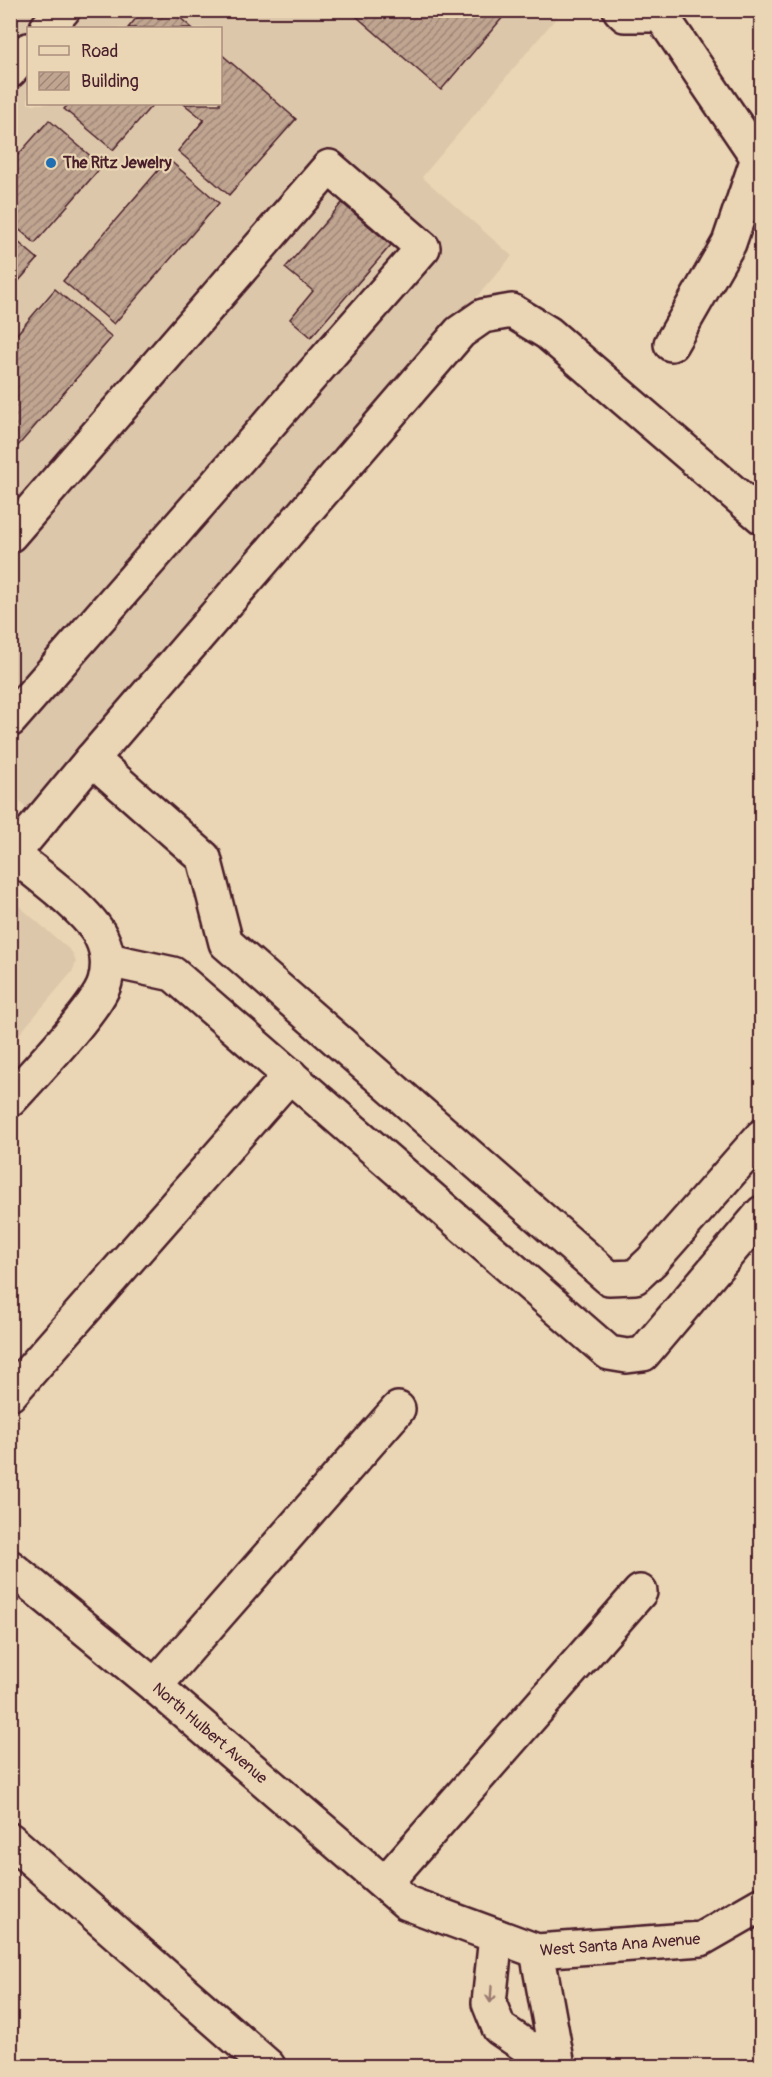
<svg xmlns="http://www.w3.org/2000/svg" width="772" height="2077" viewBox="0 0 772 2077" font-family="Pangolin,sans-serif">
<style>
.built{fill:#ddc7aa;fill-rule:evenodd}
.building{fill:url(#building-hatch);stroke:#4a1f2b;stroke-width:1.5}
.lines{fill:none;stroke-linecap:round;stroke-linejoin:round}
.minor-casing{stroke:#4a1f2b;stroke-width:38}
.minor{stroke:#ead6b4;stroke-width:33}
.oneway{stroke:#9a7a70}
.poi-dot{fill:#1f6fb2;stroke:#ead6b4;stroke-width:2}
.labels{text-anchor:middle;dominant-baseline:central;stroke-width:4.5;stroke-linejoin:round;paint-order:stroke}
.poi-label{font-size:16px;font-weight:bold;fill:#4a1f2b;stroke:#ead6b4;text-anchor:start}
.street-label{font-size:16px;fill:#4a1f2b;stroke:#ead6b4}
</style>
<defs>
<pattern id="building-hatch" width="6" height="6" patternUnits="userSpaceOnUse" patternTransform="scale(1.5)"><rect width="6" height="6" fill="#c0a591"/><path d="M-1 1l2-2M0 6l6-6M5 7l2-2" fill="none" stroke="#9e8677"/></pattern>
</defs>
<rect width="100%" height="100%" fill="#ead6b4"/>
<filter id="ink" filterUnits="userSpaceOnUse"><feTurbulence type="fractalNoise" baseFrequency=".0167" numOctaves="2"/><feDisplacementMap in="SourceGraphic" scale="12" xChannelSelector="R" yChannelSelector="G"/><feConvolveMatrix kernelMatrix="1 2 1 2 8 2 1 2 1" color-interpolation-filters="sRGB"/></filter>
<g filter="url(#ink)">
<g class="built">
<path d="M11,11H562L422,177L512,256L32,813L11,794ZM28,28H220V104H28Z"/>
<polygon points="11,899 72,952 76,962 72,972 11,1044"/>
</g>
<g class="building">
<polygon points="143,10 171,10 192,28 128,28"/>
<polygon points="349,10 509,10 441,90"/>
<polygon points="220,53 296,119 229,195 178,151 204,120 184,104 220,104"/>
<polygon points="69,104 153,104 113,150 64,109"/>
<polygon points="49,120 102,166 35,243 10,222 10,164"/>
<polygon points="168,159 219,203 114,324 63,281"/>
<polygon points="342,203 391,245 311,337 290,319 313,291 285,268"/>
<polygon points="10,235 38,259 10,291"/>
<polygon points="55,289 112,337 10,455 10,342"/>
</g>
<g class="lines">
<g class="minor-casing">
<g id="minor">
<polyline points="620,10 625,15 664,15 669,10"/>
<polyline points="661,15 758,158 729,243 671,344"/>
<polyline points="47,28 63,10"/>
<polyline points="10,71 28,50"/>
<polyline points="10,535 329,167 423,248 10,720"/>
<polyline points="92,759 204,858 226,943 609,1278 635,1277 652,1261 762,1136"/>
<path d="M10,852C35,873 87,909 101,937C108,951 109,967 105,982C99,1006 31,1077 10,1100"/>
<polyline points="13,854 92,759 460,332 483,316 512,311 548,333 762,517"/>
<polyline points="108,960 173,974 609,1353 627,1356 643,1354 762,1213"/>
<polyline points="10,1394 290,1075"/>
<path id="s1" d="M10,1567L155,1686L407,1903L537,1951L701,1939L762,1904"/>
<polyline points="155,1686 398,1409"/>
<polyline points="10,1840 268,2066"/>
<polyline points="385,1883 640,1592"/>
<polyline points="496,1936 489,2003 499,2028 555,2066"/>
<polyline points="537,1951 558,2066"/>
</g>
</g>
<use href="#minor" class="minor"/>
</g>
<defs><path id="oneway-shaft" d="M-6 0H5M1.5-3L5.5 0L1.5 3" fill="none" stroke-width="1.6" stroke-linecap="round" stroke-linejoin="round" transform="scale(1.5)"/></defs>
<use class="oneway" href="#oneway-shaft" transform="translate(491 1994) rotate(94)"/>
</g>
<circle class="poi-dot" cx="51" cy="163" r="6"/>
<g class="labels">
<g class="poi-label">
<text x="63" y="163">The Ritz Jewelry</text>
</g>
<g class="street-label">
<text stroke="none"><textPath href="#s1" startOffset="260">North Hulbert Avenue</textPath></text>
<text stroke="none"><textPath href="#s1" startOffset="742">West Santa Ana Avenue</textPath></text>
</g>
</g>
<rect width="772" height="2077" fill="none" stroke="#ead6b4" stroke-width="36"/>
<rect x="18" y="18" width="736" height="2041" fill="none" stroke="#4a1f2b" stroke-width="2" filter="url(#ink)"/>
<rect x="27" y="27" width="195" height="78" fill="#ead6b4" stroke="#aa8d7d" stroke-width="1.5"/>
<rect x="39" y="46" width="30" height="9" fill="#ead6b4" stroke="#aa8d7d" stroke-width="1.5"/>
<text x="81" y="57" font-size="18" fill="#4a1f2b">Road</text>
<rect x="39" y="72" width="30" height="18" fill="url(#building-hatch)" stroke="#aa8d7d" stroke-width="1.5"/>
<text x="81" y="87" font-size="18" fill="#4a1f2b">Building</text>
</svg>
